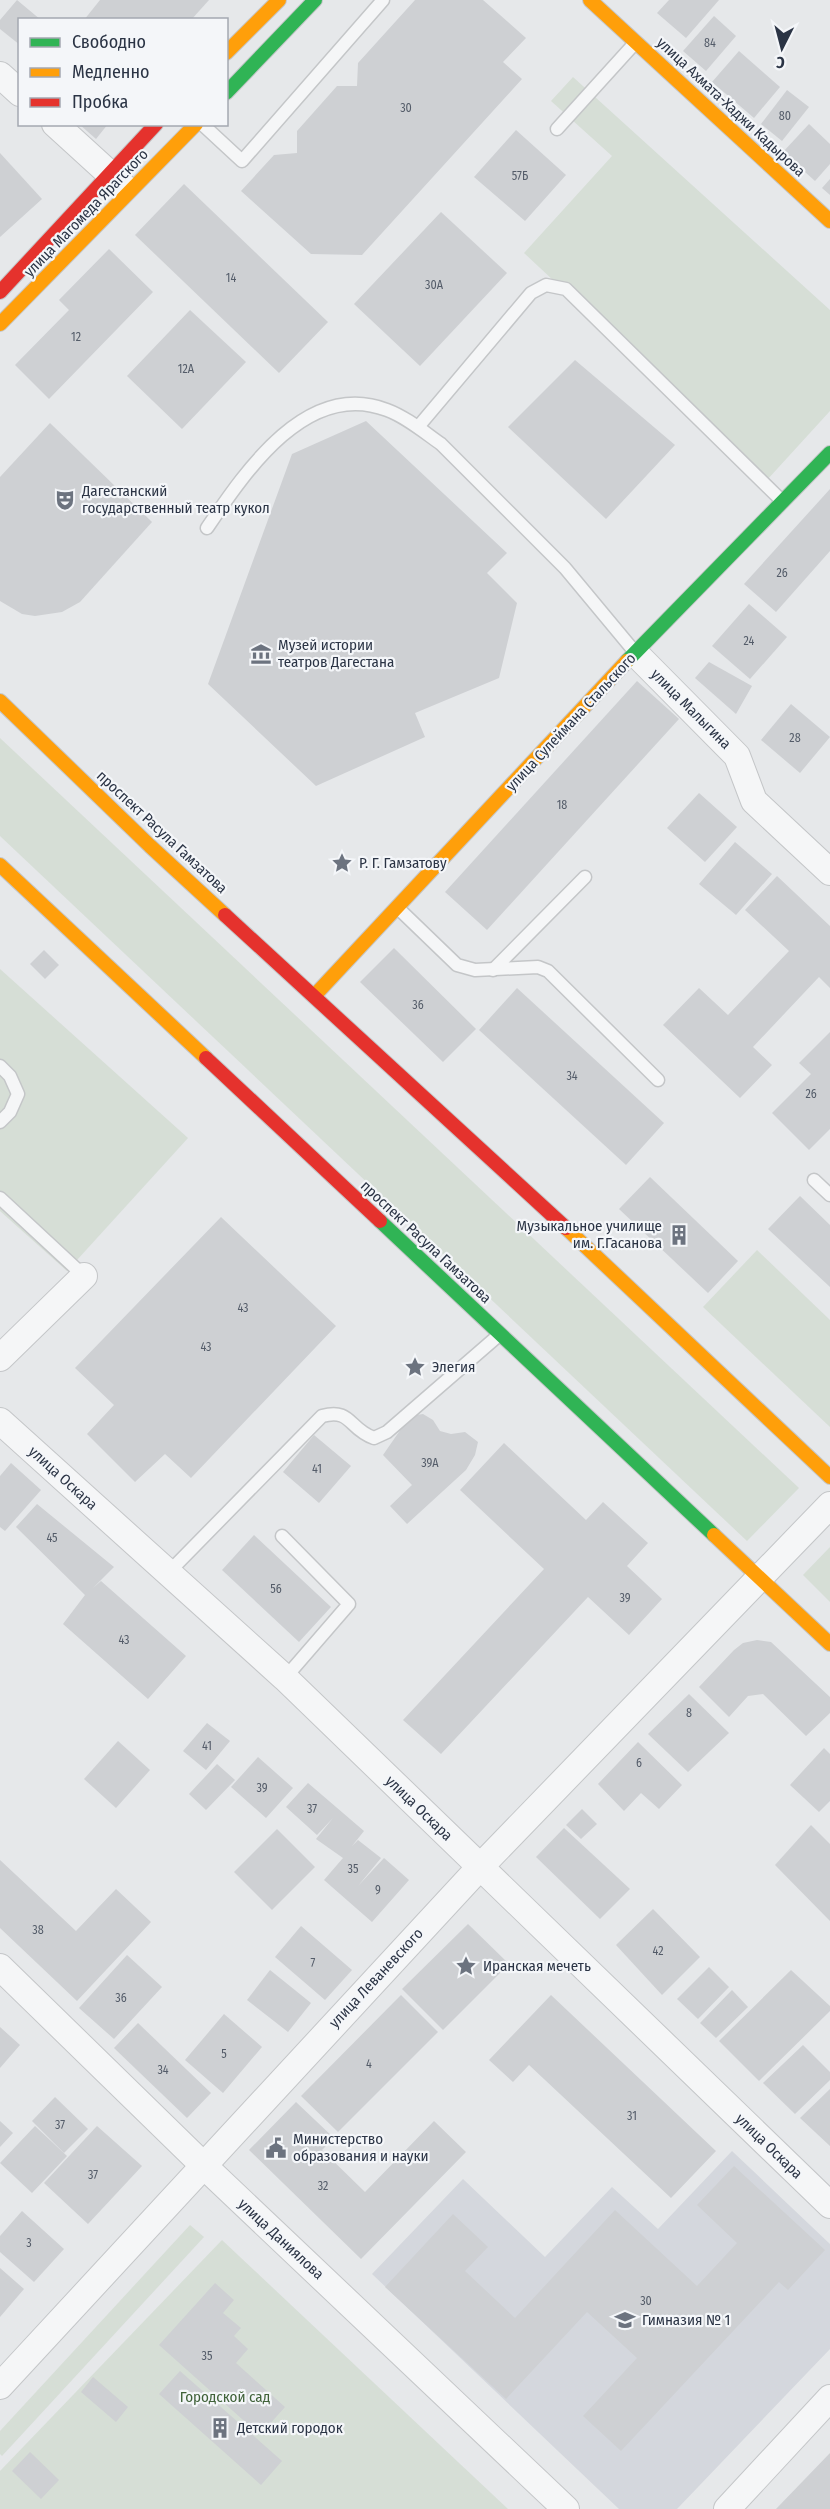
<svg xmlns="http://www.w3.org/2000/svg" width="830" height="2509" viewBox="0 0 830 2509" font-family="'Fira Sans Condensed',sans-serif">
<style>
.built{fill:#d4d7dd}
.green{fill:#d6ded6}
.building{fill:#ced0d3}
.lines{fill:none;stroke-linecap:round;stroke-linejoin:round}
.lane-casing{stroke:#c4c6c8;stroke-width:15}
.street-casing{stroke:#c4c6c8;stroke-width:28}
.fast-casing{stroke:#c4c6c8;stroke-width:16}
.slow-casing{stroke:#c4c6c8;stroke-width:16}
.jam-casing{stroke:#c4c6c8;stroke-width:16}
.lane{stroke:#f5f6f7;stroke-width:12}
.street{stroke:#f5f6f7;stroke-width:26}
.fast{stroke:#30b455;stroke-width:14}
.slow{stroke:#ff9f0a;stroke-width:14}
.jam{stroke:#e5322d;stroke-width:14}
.labels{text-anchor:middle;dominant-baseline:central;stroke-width:4.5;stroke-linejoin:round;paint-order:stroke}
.number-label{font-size:12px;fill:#545c69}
.street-label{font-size:15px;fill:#2b3445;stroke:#f4f6f9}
.poi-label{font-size:15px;fill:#2b3445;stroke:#f4f6f9;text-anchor:start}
.park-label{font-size:15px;fill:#3f6138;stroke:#f4f6f9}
</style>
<rect width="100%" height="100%" fill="#e6e8ea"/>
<polygon class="built" points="732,2151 830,2244 830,2349 677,2509 619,2509 372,2274 463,2179 545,2257 612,2187 658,2229"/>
<g class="green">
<polygon points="573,77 830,310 830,411 767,480 524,253 612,156 551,101"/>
<polygon points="0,738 799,1488 747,1541 0,836"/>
<polygon points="0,969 188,1138 67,1271 0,1211"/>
<polygon points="757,1250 830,1320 830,1427 703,1307"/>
<polygon points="830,1547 830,1602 803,1575"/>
<polygon points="190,2225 204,2237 2,2456 0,2454 0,2431"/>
<polygon points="222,2240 508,2509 0,2509 0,2471"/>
</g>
<g class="building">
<polygon points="17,0 41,20 20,20 20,45 0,29 0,20"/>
<polygon points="100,0 209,0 191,20 84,20"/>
<polygon points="415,0 483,0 526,38 503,62 522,79 362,255 311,254 241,191 274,155 297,153 297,131 337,86 357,86 358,63"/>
<polygon points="669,0 719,0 686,38 657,13"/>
<polygon points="714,16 736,36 706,71 683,51"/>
<polygon points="739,51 780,87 754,118 712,82"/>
<polygon points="787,90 809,107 782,141 761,124"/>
<polygon points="79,124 108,124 96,139"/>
<polygon points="809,124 830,144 830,164 815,181 783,152"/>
<polygon points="516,130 566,175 525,221 474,177"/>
<polygon points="0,153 42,199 0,237"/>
<polygon points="830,179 830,195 822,188"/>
<polygon points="184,184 328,322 279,373 135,235"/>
<polygon points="441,212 507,273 420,366 354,304"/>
<polygon points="109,249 153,292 49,399 15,365 69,310 59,300"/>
<polygon points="190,310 246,362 182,429 127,376"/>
<polygon points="575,360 675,445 606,519 508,427"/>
<polygon points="366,421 507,553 487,573 517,603 499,678 415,713 425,737 316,786 208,684 292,454"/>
<polygon points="50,423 152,522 80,602 62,612 35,616 22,614 0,601 0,477"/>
<polygon points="830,489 830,551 776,612 744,584"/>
<polygon points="749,604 787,637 750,679 712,646"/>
<polygon points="709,662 752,686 736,714 695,678"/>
<polygon points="637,681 679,719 487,930 445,892"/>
<polygon points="791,704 830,737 800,773 761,740"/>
<polygon points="699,793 737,827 705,862 667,828"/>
<polygon points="735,842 772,874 736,915 699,884"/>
<polygon points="777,876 830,926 830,988 819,977 753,1047 772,1065 740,1098 663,1025 699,988 728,1015 789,951 745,910"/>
<polygon points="394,948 476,1029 443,1062 360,982"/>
<polygon points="44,950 59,965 45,979 30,964"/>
<polygon points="517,988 664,1123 626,1165 479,1030"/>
<polygon points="830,1032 830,1129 809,1150 772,1113 811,1074 799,1063"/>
<polygon points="650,1177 738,1261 708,1293 619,1209"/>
<polygon points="800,1196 830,1225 830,1287 768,1229"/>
<polygon points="221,1217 336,1326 191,1478 165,1454 135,1482 87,1434 114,1405 75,1368"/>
<polygon points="423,1414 433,1420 440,1431 451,1434 465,1432 478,1442 475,1455 466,1470 407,1524 390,1506 412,1485 383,1455 410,1416"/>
<polygon points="314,1435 351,1466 319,1503 283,1472"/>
<polygon points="504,1443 586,1520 603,1502 648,1543 627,1566 662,1599 629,1635 588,1597 441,1754 403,1720 544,1569 460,1490"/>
<polygon points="11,1463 41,1490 5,1531 0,1527 0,1476"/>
<polygon points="37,1504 114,1567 93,1588 101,1581 186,1656 148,1699 63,1624 85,1595 16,1527"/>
<polygon points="254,1535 331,1607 299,1642 222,1570"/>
<polygon points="757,1640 771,1642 830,1697 830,1713 806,1736 763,1694 748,1696 729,1717 699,1687 734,1650 743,1643"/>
<polygon points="689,1694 729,1733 688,1772 648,1734"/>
<polygon points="207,1723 230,1741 206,1770 183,1751"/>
<polygon points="118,1741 150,1770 116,1808 84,1779"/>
<polygon points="638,1742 682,1785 659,1809 641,1793 624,1811 598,1784"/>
<polygon points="824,1748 830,1754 830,1801 819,1812 790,1785"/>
<polygon points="258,1757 293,1788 266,1818 231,1787"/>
<polygon points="217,1764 235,1780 206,1810 189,1794"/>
<polygon points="308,1783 364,1831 352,1846 358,1840 381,1858 358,1886 384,1858 409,1880 372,1922 324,1880 343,1858 316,1839 333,1818 317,1835 286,1807"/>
<polygon points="582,1809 597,1824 581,1839 566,1825"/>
<polygon points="811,1825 830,1844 830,1921 775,1865"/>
<polygon points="564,1828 630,1889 600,1919 536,1857"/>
<polygon points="277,1829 315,1867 272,1910 234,1872"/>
<polygon points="0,1860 76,1931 116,1889 151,1922 77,2001 0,1928"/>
<polygon points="653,1909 700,1957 662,1995 616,1945"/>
<polygon points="468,1924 509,1964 443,2030 402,1989"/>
<polygon points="301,1926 352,1970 325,2000 275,1957"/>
<polygon points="127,1955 162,1987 114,2039 79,2008"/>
<polygon points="709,1967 729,1987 698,2019 677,1999"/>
<polygon points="270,1970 311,2003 288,2032 247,2000"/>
<polygon points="791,1970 830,2006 830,2011 759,2081 719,2041"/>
<polygon points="732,1990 748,2007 716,2038 700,2023"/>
<polygon points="401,1995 438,2032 338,2132 301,2096"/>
<polygon points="551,1995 716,2151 671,2198 529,2065 513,2082 489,2060"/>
<polygon points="224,2014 262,2047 223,2093 185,2060"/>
<polygon points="138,2023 211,2093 187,2118 114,2048"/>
<polygon points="0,2027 20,2045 0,2068"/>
<polygon points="803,2045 830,2072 830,2080 795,2114 763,2083"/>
<polygon points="830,2089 830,2146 800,2118"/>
<polygon points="55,2097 88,2129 64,2153 32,2121"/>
<polygon points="296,2102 334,2138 322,2150 365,2192 434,2121 466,2152 361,2259 249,2150"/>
<polygon points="0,2121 13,2133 0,2147"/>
<polygon points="35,2126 67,2156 32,2193 0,2163"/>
<polygon points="97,2126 142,2166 88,2224 44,2183"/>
<polygon points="734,2166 825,2250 788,2290 779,2282 621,2451 583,2416 637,2358 587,2312 506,2399 385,2287 453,2214 488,2247 465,2271 515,2318 615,2210 697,2286 737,2243 697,2205"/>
<polygon points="22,2211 64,2249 34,2282 0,2252 0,2236"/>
<polygon points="0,2268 24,2289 0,2317"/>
<polygon points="215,2283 234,2300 223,2313 241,2328 234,2336 248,2349 236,2363 285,2407 260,2435 159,2345"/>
<polygon points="180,2371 282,2461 261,2485 159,2394"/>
<polygon points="93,2377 128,2407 116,2422 81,2392"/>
<polygon points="30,2452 59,2480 41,2499 12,2471"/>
<polygon points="830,2453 830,2509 776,2509"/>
</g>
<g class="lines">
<g class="lane-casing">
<g id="lane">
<polyline points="202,124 242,161 383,0"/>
<polyline points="557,129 635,43"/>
<polyline points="418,427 531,293 546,285 566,289 781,500"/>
<path d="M207,528C245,472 307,379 387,410C406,417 424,432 441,444L565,568L634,651"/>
<polyline points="401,911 457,965 475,970 538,967 548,971 658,1080"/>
<polyline points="493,970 585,877"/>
<polyline points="0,1066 10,1076 18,1094 10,1112 0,1122"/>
<polyline points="814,1180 830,1195"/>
<polyline points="0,1198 84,1276"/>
<polyline points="282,1536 349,1604 285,1678"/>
<path d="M168,1573L322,1416C352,1408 348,1429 374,1438L387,1432L499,1335"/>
</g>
</g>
<g class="street-casing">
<g id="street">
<polyline points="0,75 20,93"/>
<polyline points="55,124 123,186"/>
<polyline points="639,657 737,756 754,801 830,872"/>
<polyline points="0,1358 84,1276"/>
<polyline points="0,1421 285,1678 830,2205"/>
<polyline points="0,1967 202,2164 566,2509"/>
<polyline points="0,2386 480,1867 830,1505"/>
<polyline points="727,2509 830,2398"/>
</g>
</g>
<g class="fast-casing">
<g id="fast">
<polyline points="226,93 315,0"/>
<polyline points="627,661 830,453"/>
<polyline points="380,1221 714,1535"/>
</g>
</g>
<g class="slow-casing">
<g id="slow">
<polyline points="590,0 830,221"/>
<polyline points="226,53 279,0"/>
<polyline points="0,324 196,124"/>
<polyline points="0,701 150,846 225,915"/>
<polyline points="0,865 206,1058"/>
<polyline points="315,995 627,661"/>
<polyline points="566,1228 830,1477"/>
<polyline points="714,1535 830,1644"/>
</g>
</g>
<g class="jam-casing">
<g id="jam">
<polyline points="0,292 156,124"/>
<polyline points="225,915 566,1228"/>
<polyline points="206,1058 380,1221"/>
</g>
</g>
<use href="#lane" class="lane"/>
<use href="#street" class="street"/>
<use href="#fast" class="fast"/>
<use href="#slow" class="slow"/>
<use href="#jam" class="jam"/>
</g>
<defs>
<g id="theatre-bare" transform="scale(1.62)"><path d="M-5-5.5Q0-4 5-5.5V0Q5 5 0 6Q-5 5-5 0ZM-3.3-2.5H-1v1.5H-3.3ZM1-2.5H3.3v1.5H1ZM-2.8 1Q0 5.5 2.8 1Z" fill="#6c737f" stroke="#f4f6f9" stroke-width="2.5" paint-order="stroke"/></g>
<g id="museum-bare" transform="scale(1.62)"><path d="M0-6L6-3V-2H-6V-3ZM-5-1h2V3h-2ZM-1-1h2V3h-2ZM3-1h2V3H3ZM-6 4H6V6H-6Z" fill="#6c737f" stroke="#f4f6f9" stroke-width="2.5" paint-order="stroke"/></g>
<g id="sight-bare" transform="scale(1.62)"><path d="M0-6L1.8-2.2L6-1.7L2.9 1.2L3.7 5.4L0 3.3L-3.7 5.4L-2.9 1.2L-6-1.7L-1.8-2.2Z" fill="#6c737f" stroke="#f4f6f9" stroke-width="2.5" paint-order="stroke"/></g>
<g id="building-bare" transform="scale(1.62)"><path d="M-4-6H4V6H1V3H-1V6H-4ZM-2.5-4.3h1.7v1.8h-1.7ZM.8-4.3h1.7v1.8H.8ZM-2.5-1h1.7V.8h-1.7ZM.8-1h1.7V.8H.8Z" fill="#6c737f" stroke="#f4f6f9" stroke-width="2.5" paint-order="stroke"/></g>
<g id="civic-bare" transform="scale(1.62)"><path d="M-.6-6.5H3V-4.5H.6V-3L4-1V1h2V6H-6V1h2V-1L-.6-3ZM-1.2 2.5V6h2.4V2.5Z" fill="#6c737f" stroke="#f4f6f9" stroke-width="2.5" paint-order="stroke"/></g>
<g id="school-bare" transform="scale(1.62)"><path d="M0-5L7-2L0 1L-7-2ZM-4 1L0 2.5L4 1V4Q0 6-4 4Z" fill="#6c737f" stroke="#f4f6f9" stroke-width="2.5" paint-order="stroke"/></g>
</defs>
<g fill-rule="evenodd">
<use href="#theatre-bare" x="65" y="500"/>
<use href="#museum-bare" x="261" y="654"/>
<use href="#sight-bare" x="342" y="863"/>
<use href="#building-bare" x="679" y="1235"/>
<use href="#sight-bare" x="415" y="1367"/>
<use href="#sight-bare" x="466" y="1966"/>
<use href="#civic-bare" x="276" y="2148"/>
<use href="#school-bare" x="625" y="2320"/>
<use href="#building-bare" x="220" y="2428"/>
</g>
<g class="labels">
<g class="number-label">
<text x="710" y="43">84</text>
<text x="406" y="108">30</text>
<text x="785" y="116">80</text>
<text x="520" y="176">57Б</text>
<text x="231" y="278">14</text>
<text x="434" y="285">30А</text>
<text x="76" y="337">12</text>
<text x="186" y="369">12А</text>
<text x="782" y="573">26</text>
<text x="749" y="641">24</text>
<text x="795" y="738">28</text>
<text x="562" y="805">18</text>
<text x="418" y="1005">36</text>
<text x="572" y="1076">34</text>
<text x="811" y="1094">26</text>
<text x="243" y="1308">43</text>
<text x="206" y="1347">43</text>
<text x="430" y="1463">39А</text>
<text x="317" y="1469">41</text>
<text x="52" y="1538">45</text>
<text x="276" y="1589">56</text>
<text x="625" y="1598">39</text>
<text x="124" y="1640">43</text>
<text x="689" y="1713">8</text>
<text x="207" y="1746">41</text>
<text x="639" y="1763">6</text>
<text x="262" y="1788">39</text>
<text x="312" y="1809">37</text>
<text x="353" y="1869">35</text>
<text x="378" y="1890">9</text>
<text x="38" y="1930">38</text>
<text x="658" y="1951">42</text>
<text x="313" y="1963">7</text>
<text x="121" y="1998">36</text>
<text x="224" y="2054">5</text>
<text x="369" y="2064">4</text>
<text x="163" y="2070">34</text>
<text x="632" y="2116">31</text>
<text x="60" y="2125">37</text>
<text x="93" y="2175">37</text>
<text x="323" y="2186">32</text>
<text x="29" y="2243">3</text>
<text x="646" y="2301">30</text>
<text x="207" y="2356">35</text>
</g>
<g class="street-label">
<text transform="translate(731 107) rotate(43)">улица Ахмата-Хаджи Кадырова</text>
<text transform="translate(86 213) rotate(-46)">улица Магомеда Ярагского</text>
<text transform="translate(691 709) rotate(45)">улица Малыгина</text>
<text transform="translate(571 722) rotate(-47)">улица Сулеймана Стальского</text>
<text transform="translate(162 832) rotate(43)">проспект Расула Гамзатова</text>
<text transform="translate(426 1242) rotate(43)">проспект Расула Гамзатова</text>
<text transform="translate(63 1478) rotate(42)">улица Оскара</text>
<text transform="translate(419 1808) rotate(44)">улица Оскара</text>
<text transform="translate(376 1978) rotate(-47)">улица Леваневского</text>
<text transform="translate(769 2146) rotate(44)">улица Оскара</text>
<text transform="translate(281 2239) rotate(43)">улица Даниялова</text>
</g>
<g class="poi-label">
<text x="82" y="491">Дагестанский<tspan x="82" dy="17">государственный театр кукол</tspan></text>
<text x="278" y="645">Музей истории<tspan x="278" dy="17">театров Дагестана</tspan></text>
<text x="359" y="863">Р. Г. Гамзатову</text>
<text x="662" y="1226" text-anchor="end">Музыкальное училище<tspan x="662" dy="17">им. Г.Гасанова</tspan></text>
<text x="432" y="1367">Элегия</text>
<text x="483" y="1966">Иранская мечеть</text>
<text x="293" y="2139">Министерство<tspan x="293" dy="17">образования и науки</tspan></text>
<text x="642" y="2320">Гимназия № 1</text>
<text x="237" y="2428">Детский городок</text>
</g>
<g class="park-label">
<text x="225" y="2397">Городской сад</text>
</g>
</g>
<rect x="18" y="18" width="210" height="108" fill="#f4f6f9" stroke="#a4a8b1" stroke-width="1.5"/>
<rect x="30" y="38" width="30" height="9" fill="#30b455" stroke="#a4a8b1" stroke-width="1.5"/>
<text x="72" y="48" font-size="18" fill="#2b3445">Свободно</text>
<rect x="30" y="68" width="30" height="9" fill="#ff9f0a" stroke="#a4a8b1" stroke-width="1.5"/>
<text x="72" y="78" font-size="18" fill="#2b3445">Медленно</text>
<rect x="30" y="98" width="30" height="9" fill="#e5322d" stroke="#a4a8b1" stroke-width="1.5"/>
<text x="72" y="108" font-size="18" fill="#2b3445">Пробка</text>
<g transform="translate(782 48) rotate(186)" stroke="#f4f6f9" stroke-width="4.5" paint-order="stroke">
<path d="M0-4.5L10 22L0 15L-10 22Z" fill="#2b3445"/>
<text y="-9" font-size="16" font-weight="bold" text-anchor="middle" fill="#2b3445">С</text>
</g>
</svg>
